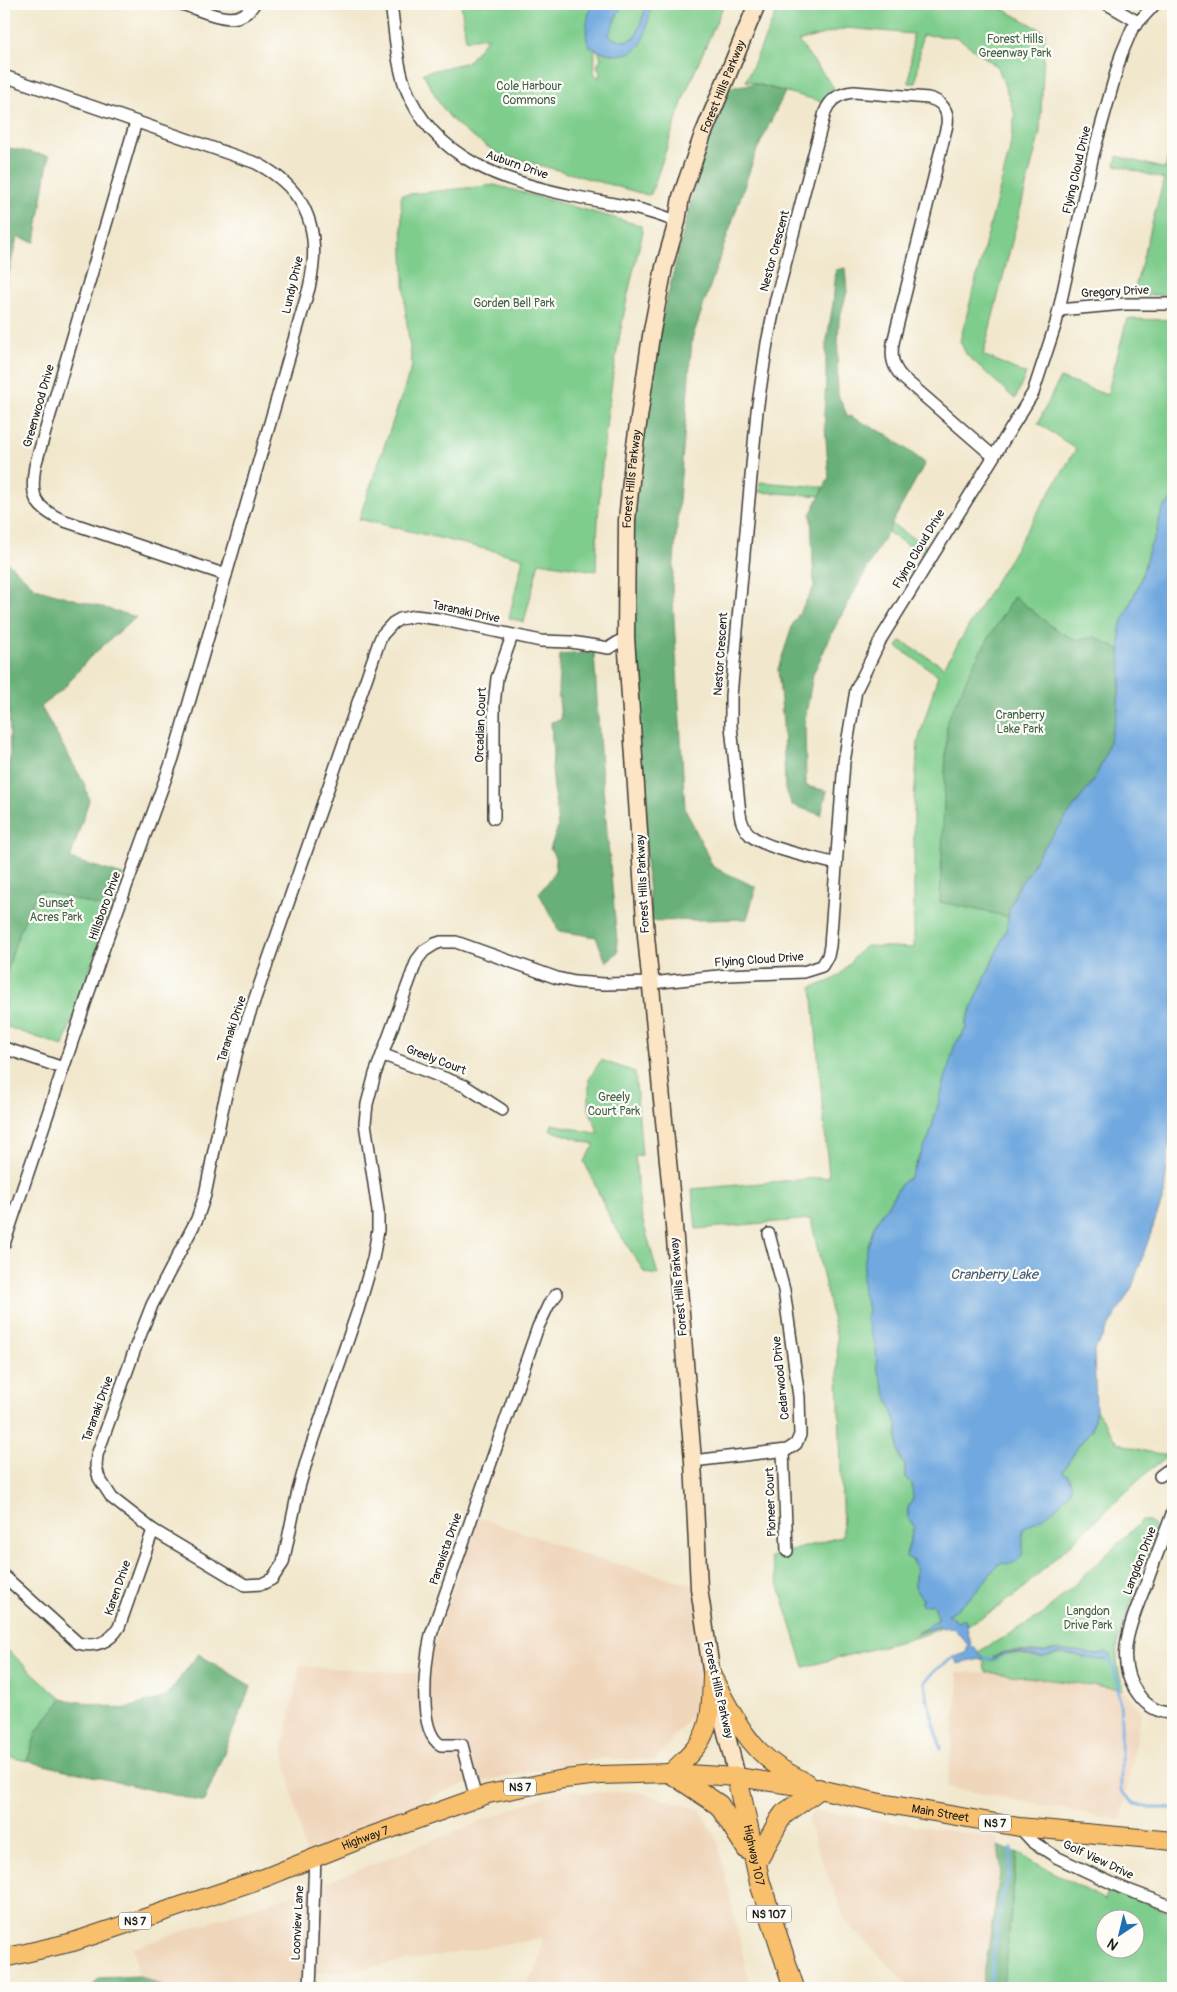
<svg xmlns="http://www.w3.org/2000/svg" width="1177" height="1992" viewBox="0 0 1177 1992" font-family="Pangolin,sans-serif">
<style>
.built{fill:#efd6bb}
.green{fill:#7fcd8d;stroke:#4e7454;fill-rule:evenodd}
.forest{fill:#67b078;stroke:#42664a}
.water{fill:#70a8df;stroke:#46627e}
.lines{fill:none;stroke-linecap:round;stroke-linejoin:round}
.stream{stroke:#70a8df;stroke-width:3}
.minor-casing{stroke:#3c3a36;stroke-width:14}
.secondary-casing{stroke:#3c3a36;stroke-width:19}
.primary-casing{stroke:#3c3a36;stroke-width:20}
.motorway-casing{stroke:#3c3a36;stroke-width:22}
.minor{stroke:#fff;stroke-width:11}
.secondary{stroke:#fce5c4;stroke-width:16}
.primary{stroke:#f8bf6c;stroke-width:18}
.motorway{stroke:#f8bf6c;stroke-width:20}
.labels{text-anchor:middle;dominant-baseline:central;stroke-width:4.5;stroke-linejoin:round;paint-order:stroke}
.shield{fill:#fdfcf7;stroke:#605f5e;stroke-width:1}
.shield-label{font-size:11px;font-weight:bold;fill:#1c1c1c}
.park-label{font-size:12px;fill:#446349;stroke:#fdfcf7}
.street-label{font-size:12px;fill:#1c1c1c;stroke:#fdfcf7}
.water-label{font-size:14px;font-style:italic;fill:#425b74;stroke:#fdfcf7}
</style>
<rect width="100%" height="100%" fill="#fdfcf7"/>
<filter id="ink" filterUnits="userSpaceOnUse"><feTurbulence type="fractalNoise" baseFrequency=".02" numOctaves="2"/><feDisplacementMap in="SourceGraphic" scale="10" xChannelSelector="R" yChannelSelector="G"/><feConvolveMatrix kernelMatrix="1 2 1 2 8 2 1 2 1" color-interpolation-filters="sRGB"/></filter>
<filter id="wash" filterUnits="userSpaceOnUse"><feTurbulence type="fractalNoise" baseFrequency=".0096" numOctaves="4" result="noise"/><feDisplacementMap in="SourceGraphic" scale="20" xChannelSelector="R" yChannelSelector="G"/><feGaussianBlur stdDeviation="1.12" result="paint"/><feColorMatrix in="noise" values="0 0 0 0 0 0 0 0 0 0 0 0 0 0 0 0 0 1.4 0 .05"/><feComposite in="paint" operator="in"/></filter>
<g filter="url(#wash)">
<rect width="100%" height="100%" fill="#f1e7cc"/>
<g class="built">
<polygon points="478,1517 589,1556 700,1587 708,1671 698,1707 654,1761 603,1758 463,1785 448,1790 306,1857 283,1748 300,1666 429,1674 430,1656"/>
<polygon points="956,1672 986,1672 1123,1689 1142,1711 1121,1820 947,1787 959,1681"/>
<polygon points="552,1786 582,1793 636,1791 700,1810 718,1842 750,1988 525,1988 539,1964 542,1938 349,1971 321,1972 300,1982 299,1988 166,1988 139,1976 133,1948 315,1887 553,1793"/>
<polygon points="812,1810 997,1838 1001,1867 982,1988 911,1988 845,1920 808,1823"/>
</g>
<g class="green">
<path d="M461,4H594C596,10 595,69 594,73L599,78L600,72L597,66L601,58L597,49L599,4H724L685,94L651,194L647,195L500,154L488,147L467,133L451,119L440,104L423,73L468,62L488,37L466,40Z"/>
<polygon points="780,4 994,4 1045,32 1040,132 983,355 1026,374 1015,399 966,354 960,341 1009,153 1015,115 998,67 957,37 922,35 916,83 909,83 913,34 847,28 798,41 834,88 823,102 746,81"/>
<polygon points="1173,137 1173,295 1133,295 1164,179 1115,165 1117,156 1165,169"/>
<path d="M495,185L636,224L641,226L643,232C613,345 599,454 596,571L539,562L524,622L509,618L523,558L359,519L412,366L405,307L401,195Z"/>
<path d="M1127,319L1173,320V498L1162,510L1156,535L1150,546L1140,582L1122,623L1120,630L1122,653L1010,907L1006,930L966,1022V1031L958,1039L929,1137L910,1177L902,1183L874,1226L863,1293L868,1309L866,1319L876,1346L877,1362L898,1428V1448L901,1460L905,1465V1477L912,1484L913,1499L908,1509V1518L914,1526L906,1555C926,1569 905,1581 922,1598L921,1604L934,1605L938,1617L937,1621L931,1623L929,1627L918,1631L916,1634L939,1626L941,1628L917,1637L804,1667L770,1557L843,1536L837,1340L811,1219L696,1229L692,1189L829,1177L812,987C849,978 841,966 866,946L914,948V802L918,742L938,675L897,647L901,641L944,667L1076,449L1038,423L1060,378L1107,395Z"/>
<polygon points="760,482 846,489 879,516 926,546 921,554 860,514 840,497 759,492"/>
<polygon points="19,840 111,909 63,1046 4,1026 4,941"/>
<polygon points="601,1060 635,1072 642,1155 635,1156 640,1211 658,1275 645,1273 611,1220 584,1161 595,1145 550,1130 552,1124 599,1134 589,1109 589,1079"/>
<path d="M1096,1410L1118,1443L1148,1452L1169,1455L1151,1469L1019,1592C1002,1605 986,1616 967,1625L965,1620L957,1622L948,1614C970,1602 982,1585 996,1566L1001,1563H1012L1023,1529C1043,1517 1061,1508 1072,1486L1062,1471L1079,1445L1092,1429Z"/>
<path d="M1142,1521H1147L1153,1525L1155,1533L1118,1641L1117,1663L1123,1689L986,1672L984,1665L985,1661L980,1660L978,1652L1042,1615ZM1051,1650L1076,1651L1095,1655L1106,1652L1109,1654L1111,1660L1094,1659L1063,1653L1041,1657L1008,1653L1002,1654L993,1660H990C1006,1644 1031,1656 1051,1650Z"/>
<polygon points="4,1647 62,1699 37,1731 27,1761 4,1756"/>
<path d="M1017,1853L1105,1900L1110,1886L1173,1915V1988H1003ZM1104,1920H1134V1950H1104Z"/>
</g>
<g class="forest">
<polygon points="755,84 785,92 756,152 692,339 672,586 685,808 713,867 756,887 747,919 651,921 634,704 630,541 646,384 703,151 727,87"/>
<polygon points="4,147 49,156 35,242 17,237 4,294"/>
<polygon points="845,268 847,292 839,320 837,369 838,395 847,415 888,435 925,463 835,627 813,674 805,720 806,786 827,791 821,815 792,805 785,789 783,723 778,669 793,624 814,587 811,513 829,478 824,413 826,382 826,345 833,304 836,270"/>
<path d="M4,559L35,588L136,617L89,658L64,688L41,707L85,785L89,800L70,859L123,875L111,909L38,890C23,923 1,968 6,1006H4V800L10,756L9,700L4,689Z"/>
<path d="M1014,596L1051,626L1074,640L1095,637L1120,650C1125,667 1117,693 1118,710L1105,756L1094,780L1038,855L1030,871L1018,887L1010,907L1009,917L940,902L947,721L976,659Z"/>
<path d="M594,652L601,766L618,952L606,962L596,937L559,931L539,893C550,879 564,867 550,849L558,827L552,769L553,756L551,722L561,720L558,689L560,655Z"/>
<polygon points="198,1654 251,1686 204,1802 27,1761 37,1731 62,1699 123,1709 166,1697"/>
<polygon points="998,1846 1017,1853 1003,1988 982,1988 1001,1867"/>
<polygon points="139,1976 166,1988 91,1988 99,1978"/>
</g>
<g class="water">
<path d="M597,4H622L609,34L613,39L626,41L636,37L645,10L644,4H652C649,13 646,39 640,45C628,61 603,54 589,46C584,34 587,22 590,9Z"/>
<path d="M1173,498V1112L1171,1121L1164,1195L1132,1287L1094,1351L1096,1410L1092,1429L1079,1445L1063,1471V1473L1068,1475L1072,1486C1059,1511 1045,1516 1023,1529C1021,1541 1028,1558 1013,1563C1006,1565 1002,1561 996,1566C982,1585 970,1602 948,1614L957,1622L965,1619L971,1645L985,1658L957,1664L955,1657L966,1653L968,1645L953,1627L941,1628L939,1626L916,1634L929,1627L931,1623L938,1620V1617L934,1605L931,1604L923,1606L921,1604L922,1598C912,1587 915,1584 916,1571C916,1567 913,1564 913,1560L906,1557L914,1526L908,1518V1507L913,1499L912,1484L905,1477V1465L901,1460L898,1448V1428L877,1367L876,1346L866,1319L868,1309L863,1293L862,1281L866,1252L874,1226L902,1183L910,1177L929,1137L955,1044L963,1035V1031L966,1030V1022L1006,930L1010,907L1018,887L1030,871L1038,855L1094,780L1105,756L1118,710V703L1121,682L1120,627L1140,582L1150,546L1156,535L1162,510Z"/>
<path d="M1054,1650L1076,1651L1095,1655L1106,1652L1109,1654L1111,1660C1096,1662 1078,1654 1062,1653C1054,1653 1046,1658 1039,1657C1023,1655 1007,1649 994,1660H989L1005,1652L1036,1653Z"/>
</g>
<g class="lines">
<g class="stream">
<polyline points="985,1658 992,1659"/>
<path d="M1109,1659C1126,1682 1120,1760 1121,1791L1133,1803L1150,1808H1173"/>
<path d="M941,1749L927,1698L925,1682C932,1671 943,1664 955,1657"/>
<polyline points="990,1988 996,1932 1003,1895 1008,1880 1012,1848"/>
</g>
</g>
</g>
<g filter="url(#ink)">
<g class="lines">
<g class="minor-casing">
<g id="minor">
<path d="M182,4C205,11 238,31 254,4"/>
<path d="M391,4C395,31 396,60 405,86C433,160 507,183 578,197C611,204 646,208 677,222"/>
<polyline points="1107,4 1138,22"/>
<path d="M4,76L256,163C309,190 322,233 309,288L173,758L103,950L4,1244"/>
<path d="M136,122L35,466C30,496 34,507 62,520L226,575"/>
<polyline points="1059,310 1124,304 1173,304"/>
<polyline points="626,637 609,648 571,642 541,641 439,619 415,616 400,619 393,623 382,635 379,642 238,1047 222,1111 205,1195 197,1219 152,1305 136,1346 97,1455 96,1466 99,1478 112,1498 153,1530 245,1585 262,1584 272,1579 283,1563 298,1491 307,1459 358,1310 373,1259 378,1230 378,1211 365,1123 367,1104 375,1074 417,960 424,951 435,944 441,942 456,942 557,978 575,982 604,984 651,983 728,975 803,972 822,966 828,956 830,946 844,762 856,690 882,637 1033,393 1056,323 1093,155 1121,55 1132,29 1155,4"/>
<polyline points="494,818 494,705 497,678 512,636"/>
<path d="M836,864C815,858 764,848 750,835C744,829 741,822 740,814L731,726V696L757,411L767,343L776,299L825,112C830,99 840,93 854,92L928,98C942,101 949,111 947,125L893,343C891,356 892,366 902,377L993,456"/>
<polyline points="4,1048 63,1068"/>
<polyline points="384,1055 465,1086 502,1110"/>
<polyline points="783,1451 787,1551"/>
<polyline points="693,1461 787,1450 796,1444 800,1435 799,1397 784,1290 769,1234"/>
<polyline points="1160,1476 1173,1466"/>
<path d="M1173,1511C1165,1534 1156,1556 1148,1579C1134,1616 1111,1658 1138,1694C1147,1707 1158,1712 1173,1714"/>
<path d="M4,1576L78,1643C95,1648 110,1642 119,1627L153,1530"/>
<path d="M476,1799L462,1745H441C416,1731 426,1658 431,1635L538,1327L549,1304L557,1294"/>
<polyline points="1019,1827 1033,1842 1056,1857 1120,1887 1173,1907"/>
<polyline points="310,1988 315,1858"/>
</g>
</g>
<g class="secondary-casing">
<g id="secondary">
<path id="s1" d="M737,1777L712,1676L699,1588L693,1461L672,1202L646,936L626,637L627,520L634,452L651,336L664,267L677,222L681,197L702,137L757,4"/>
</g>
</g>
<g class="primary-casing">
<g id="primary">
<path d="M712,1676C730,1709 745,1744 777,1766C786,1772 797,1777 807,1783"/>
<path d="M671,1773C681,1762 695,1752 702,1738C712,1720 711,1696 712,1676"/>
<path id="s2" d="M4,1958L73,1942L264,1878L354,1842L488,1794L564,1779L600,1775L671,1773L737,1777L819,1789L876,1802L1019,1827L1173,1841"/>
</g>
</g>
<g class="motorway-casing">
<g id="motorway">
<polyline points="671,1773 719,1805 747,1849"/>
<path id="s3" d="M737,1777L760,1883L794,1988"/>
<polyline points="756,1863 779,1821 784,1814 819,1789"/>
</g>
</g>
<use href="#minor" class="minor"/>
<use href="#secondary" class="secondary"/>
<use href="#primary" class="primary"/>
<use href="#motorway" class="motorway"/>
</g>
</g>
<g class="labels">
<g class="shield">
<rect x="504" y="1778.5" width="32" height="17" rx="4"/>
<rect x="979" y="1814.5" width="32" height="17" rx="4"/>
<rect x="746.5" y="1905.5" width="45" height="17" rx="4"/>
<rect x="119" y="1912.5" width="32" height="17" rx="4"/>
</g>
<g class="shield-label">
<text x="520" y="1787">NS 7</text>
<text x="995" y="1823">NS 7</text>
<text x="769" y="1914">NS 107</text>
<text x="135" y="1921">NS 7</text>
</g>
<g class="park-label">
<text x="1015" y="39">Forest Hills<tspan x="1015" dy="14">Greenway Park</tspan></text>
<text x="529" y="86">Cole Harbour<tspan x="529" dy="14">Commons</tspan></text>
<text x="514" y="303">Gorden Bell Park</text>
<text x="1020" y="715">Cranberry<tspan x="1020" dy="14">Lake Park</tspan></text>
<text x="56" y="903">Sunset<tspan x="56" dy="14">Acres Park</tspan></text>
<text x="614" y="1097">Greely<tspan x="614" dy="14">Court Park</tspan></text>
<text x="1088" y="1611">Langdon<tspan x="1088" dy="14">Drive Park</tspan></text>
</g>
<g class="street-label">
<text stroke="none"><textPath href="#s1" startOffset="1710">Forest Hills Parkway</textPath></text>
<text transform="translate(517 165) rotate(19)">Auburn Drive</text>
<text transform="translate(1077 170) rotate(-77)">Flying Cloud Drive</text>
<text transform="translate(775 251) rotate(-75)">Nestor Crescent</text>
<text transform="translate(293 285) rotate(-77)">Lundy Drive</text>
<text transform="translate(1115 292) rotate(-3)">Gregory Drive</text>
<text transform="translate(39 406) rotate(-74)">Greenwood Drive</text>
<text stroke="none"><textPath href="#s1" startOffset="1305">Forest Hills Parkway</textPath></text>
<text transform="translate(919 549) rotate(-59)">Flying Cloud Drive</text>
<text transform="translate(466 612) rotate(12)">Taranaki Drive</text>
<text transform="translate(721 654) rotate(-86)">Nestor Crescent</text>
<text transform="translate(481 725) rotate(-88)">Orcadian Court</text>
<text transform="translate(643 884) rotate(-93)">Forest Hills Parkway</text>
<text transform="translate(105 906) rotate(-70)">Hillsboro Drive</text>
<text transform="translate(759 960) rotate(-4)">Flying Cloud Drive</text>
<text transform="translate(232 1029) rotate(-72)">Taranaki Drive</text>
<text transform="translate(436 1060) rotate(21)">Greely Court</text>
<text transform="translate(679 1287) rotate(-95)">Forest Hills Parkway</text>
<text transform="translate(781 1378) rotate(-96)">Cedarwood Drive</text>
<text transform="translate(98 1409) rotate(-70)">Taranaki Drive</text>
<text transform="translate(771 1502) rotate(-92)">Pioneer Court</text>
<text transform="translate(446 1549) rotate(-71)">Panavista Drive</text>
<text transform="translate(1140 1561) rotate(-69)">Langdon Drive</text>
<text transform="translate(118 1588) rotate(-71)">Karen Drive</text>
<text transform="translate(718 1690) rotate(77)">Forest Hills Parkway</text>
<text stroke="none"><textPath href="#s2" startOffset="969">Main Street</textPath></text>
<text stroke="none"><textPath href="#s2" startOffset="381">Highway 7</textPath></text>
<text stroke="none"><textPath href="#s3" startOffset="80">Highway 107</textPath></text>
<text transform="translate(1098 1860) rotate(25)">Golf View Drive</text>
<text transform="translate(298 1923) rotate(-87)">Loonview Lane</text>
</g>
<g class="water-label">
<text x="994" y="1274">Cranberry Lake</text>
</g>
</g>
<rect width="1177" height="1992" fill="none" stroke="#fdfcf7" stroke-width="20"/>
<g transform="translate(1120 1934) rotate(215)"><circle r="24" fill="#fdfcf7" stroke="#a3a29f"/>
<path d="M0-4L9 19L0 12L-9 19Z" fill="#1f6fb2"/>
<text y="-8" font-size="14" font-weight="bold" text-anchor="middle" fill="#1c1c1c">N</text>
</g>
</svg>
